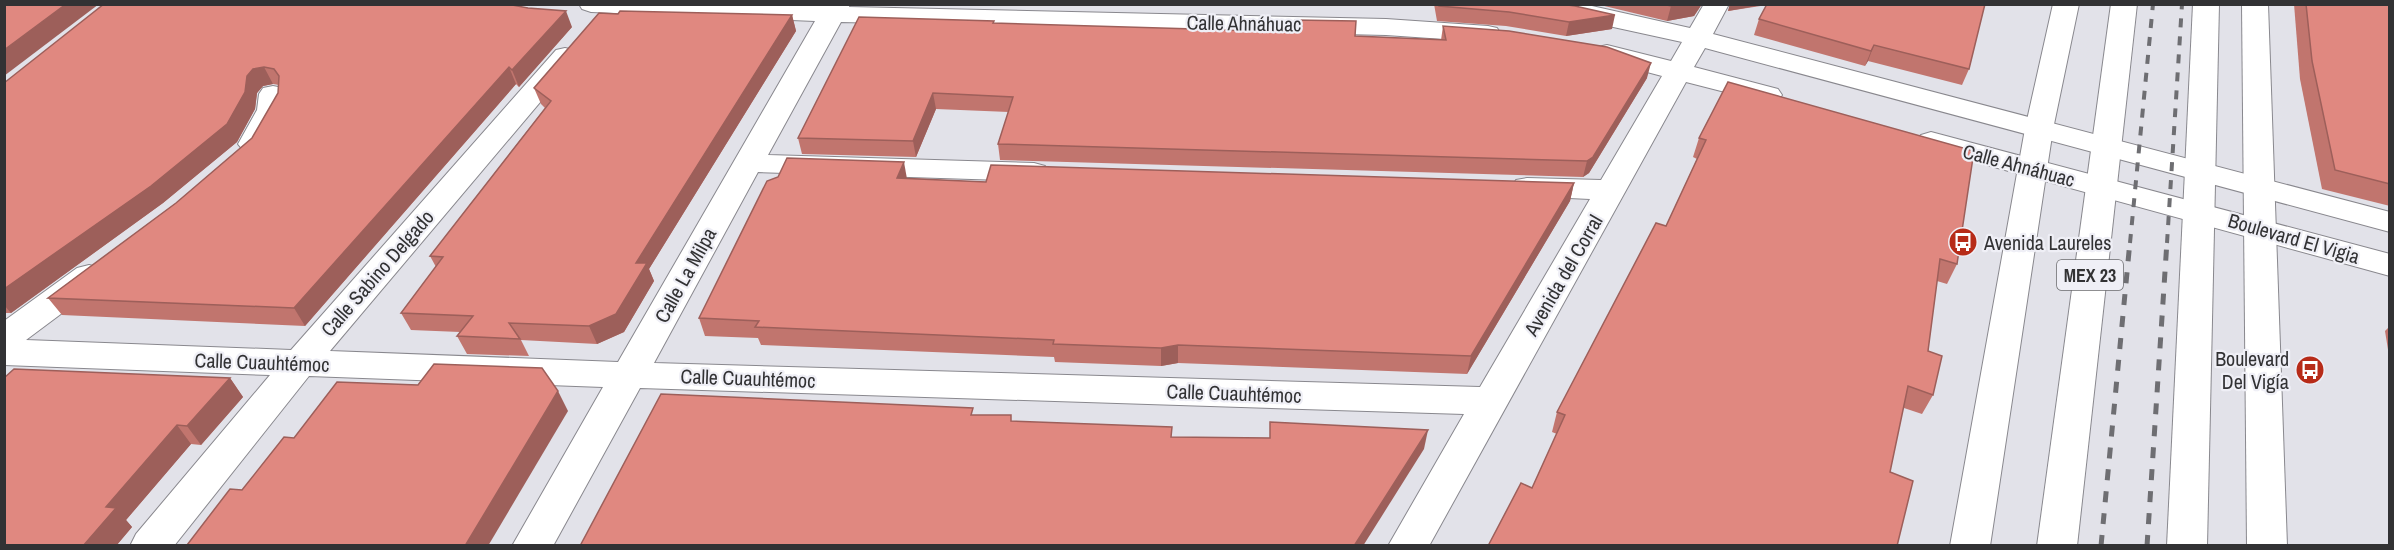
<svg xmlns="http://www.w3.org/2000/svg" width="2394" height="550" viewBox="0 0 2394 550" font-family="'Archivo Narrow',sans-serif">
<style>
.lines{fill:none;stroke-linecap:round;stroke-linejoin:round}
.street-casing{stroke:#89888e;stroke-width:2}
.secondary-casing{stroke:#89888e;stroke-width:2}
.primary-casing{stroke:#89888e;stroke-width:2}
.street{fill:#fff;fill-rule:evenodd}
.secondary{fill:#fff;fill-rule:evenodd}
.primary{fill:#fff;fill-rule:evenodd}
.rail-far1{stroke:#6e6e72;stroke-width:4;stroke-dasharray:9 9;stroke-linecap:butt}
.rail{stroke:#6e6e72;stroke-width:5;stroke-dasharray:11 11;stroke-linecap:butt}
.wall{fill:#c1756e}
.shaded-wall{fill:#9d5f5a}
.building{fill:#e08880;stroke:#9d5f5a;stroke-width:1.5}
.labels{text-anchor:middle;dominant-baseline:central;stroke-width:4.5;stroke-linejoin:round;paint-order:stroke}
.shield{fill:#efeff6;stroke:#6b6b6e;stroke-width:1.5}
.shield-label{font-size:18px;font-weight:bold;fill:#323234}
.street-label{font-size:20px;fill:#323234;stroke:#efeff6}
.poi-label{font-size:20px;fill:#323234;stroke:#efeff6;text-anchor:start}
</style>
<rect width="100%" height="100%" fill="#e2e2e9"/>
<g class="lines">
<g class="street-casing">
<g id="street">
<polygon points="579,4 850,4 849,7 1386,19 1488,26 1497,28 1501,34 1497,40 1488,42 1386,35 841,22 768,155 1034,163 1045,166 1049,172 1045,178 1034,181 758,172 654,363 1480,387 1590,199 1527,196 1516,194 1512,187 1516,180 1527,178 1601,180 1662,76 1598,59 1594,53 1598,47 1607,45 1671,61 1682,42 1572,18 1513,12 1504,9 1501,4 1583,4 1690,28 1704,4 1729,4 1713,34 2390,212 2390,232 1705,48 1694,67 1778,89 1782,95 1778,101 1768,103 1686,82 1429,546 1388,546 1464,414 640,388 553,546 512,546 603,387 309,376 174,546 130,546 136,534 270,375 4,365 4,321 77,268 89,265 101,268 106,276 101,284 26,340 291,350 556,50 565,48 574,50 578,56 574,62 330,351 618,362 815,21 591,12 582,9"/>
<polygon points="273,86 283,88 287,94 285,110 263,150 253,153 243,150 238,144 257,110 259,94 263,88"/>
<polygon points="1931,132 2390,254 2390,276 1921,147 1916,141 1921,135"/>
</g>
</g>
<g class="secondary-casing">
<g id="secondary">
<polygon points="2053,4 2079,4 2053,129 1990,546 1950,546 2025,129"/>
<polygon points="2242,4 2268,4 2287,546 2247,546"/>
</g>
</g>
<g class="primary-casing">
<g id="primary">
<polygon points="2111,4 2137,4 2077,546 2037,546"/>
<polygon points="2193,4 2219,4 2207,546 2167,546"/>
</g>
</g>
<use href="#street" class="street"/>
<use href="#secondary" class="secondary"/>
<use href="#primary" class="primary"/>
<g class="rail-far1">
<polyline points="2130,243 2153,4"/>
<polyline points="2167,243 2182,4"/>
</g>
<g class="rail">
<polyline points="2101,546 2130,241"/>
<polyline points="2147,546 2167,241"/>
</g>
</g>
<g class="wall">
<polygon points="1434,4 1560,4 1612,29 1566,36 1506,26 1437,21"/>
<polygon points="1596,4 1702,4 1694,16 1667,21"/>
<polygon points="1730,4 1985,4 1969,69 1962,85 1868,61 1865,66 1754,35 1759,19 1767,5 1728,11"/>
<polygon points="2294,4 2390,4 2390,206 2322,189 2300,79"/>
<polygon points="618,14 792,15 796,31 649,269 654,281 624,332 597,344 521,340 529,356 467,354 457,336 460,332 411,330 401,313 436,267 430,256 545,108 541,104 534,88"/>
<polygon points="994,23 1355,36 1441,40 1443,26 1647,78 1589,173 1583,177 1000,160 998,144 1009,112 936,109 916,157 802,154 798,138"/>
<polygon points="572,27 519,87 516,84 305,326 62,315 48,298 176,203 252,138 278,93 279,85 273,84 263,86 257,93 255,109 237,142 163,203 11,313 4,313 4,83"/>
<polygon points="1728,82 1957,264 1947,284 1937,281 1928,351 1933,395 1922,414 1904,408 1532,488 1557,434 1552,432 1557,412 1666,226 1697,159 1693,157 1699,138"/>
<polygon points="907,178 986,182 1574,183 1570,201 1467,374 1178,363 1161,366 1055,362 1054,357 761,345 758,338 705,336 699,318"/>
<polygon points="2390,326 2390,362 2385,331"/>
<polygon points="230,378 243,397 201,445 191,444 126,520 132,527 116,546 4,546"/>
</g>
<g class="shaded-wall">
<polygon points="66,4 99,4 4,76 4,50"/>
<polygon points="1683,4 1702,4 1694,16 1667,21 1671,6"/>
<polygon points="1730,4 1768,4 1728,11"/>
<polygon points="566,11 572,27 519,87 512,70"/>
<polygon points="792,15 796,31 649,269 654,281 624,332 597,344 589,326 636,263"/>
<polygon points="1615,15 1612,29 1566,36 1569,22"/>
<polygon points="1874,45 1868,61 1865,66 1871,51"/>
<polygon points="1651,63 1647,78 1589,173 1583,177 1587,161"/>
<polygon points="264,67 273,84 263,86 257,93 255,109 237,142 163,203 11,313 4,305 4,289 247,76 253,69"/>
<polygon points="509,67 516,84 305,326 294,308"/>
<polygon points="933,93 936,109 916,157 913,141"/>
<polygon points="904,162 907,179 897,178"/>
<polygon points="1574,183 1570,201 1467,374 1471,356"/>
<polygon points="1178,345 1178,363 1161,366 1161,348"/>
<polygon points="230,378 243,397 201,445 187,426"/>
<polygon points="558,391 568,411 488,546 465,546"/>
<polygon points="177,425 191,444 126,520 132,527 116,546 83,546 106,507"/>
<polygon points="1428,430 1424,449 1363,546 1354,546"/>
</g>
<g class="building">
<polygon points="4,4 66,4 4,50"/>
<polygon points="104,4 507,4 528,8 566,11 512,70 509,67 294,308 48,298 176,203 252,138 278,93 279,76 274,69 264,67 253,69 247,76 245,92 227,124 151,186 4,289 4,83"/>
<polygon points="1439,4 1560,4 1575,6 1615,15 1569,22 1509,12 1439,6"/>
<polygon points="1663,4 1683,4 1671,6"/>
<polygon points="1767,4 1985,4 1969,69 1874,45 1871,51 1759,19"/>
<polygon points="2306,4 2390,4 2390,184 2335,170 2312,61"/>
<polygon points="620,11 792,15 636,263 647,263 616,314 589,326 509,323 520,339 457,336 473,316 401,313 443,257 430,256 551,101 534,88 599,13 618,14"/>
<polygon points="859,17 994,21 993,23 1295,32 1295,20 1356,21 1355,36 1446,40 1443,26 1509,31 1607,47 1651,63 1593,157 1587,161 998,144 1013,97 933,93 913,141 798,138"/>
<polygon points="1728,82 1974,151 1957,264 1940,259 1928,351 1942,356 1933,395 1908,386 1890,472 1913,481 1897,546 1488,546 1521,483 1532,488 1565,415 1557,412 1656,223 1666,226 1706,140 1699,138"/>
<polygon points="787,158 904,162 897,178 986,182 991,165 1574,183 1471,356 1178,345 1161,348 1053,344 1054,340 755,327 759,321 699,318 767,181 778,177"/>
<polygon points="434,364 542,368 558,391 465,546 187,545 230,489 242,490 284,437 294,438 337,382 418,385"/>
<polygon points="14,369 230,378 187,426 177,425 106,507 116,508 83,546 4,546 4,378"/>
<polygon points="661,394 973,408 971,415 1011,415 1011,421 1172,427 1171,437 1270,438 1270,422 1428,430 1354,546 580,546"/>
</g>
<defs>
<g id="bus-disc" transform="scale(1.5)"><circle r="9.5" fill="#b72b18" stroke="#efeff6"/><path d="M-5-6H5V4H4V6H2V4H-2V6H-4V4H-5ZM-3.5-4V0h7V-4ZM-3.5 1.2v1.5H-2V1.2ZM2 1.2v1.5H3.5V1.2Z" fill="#fff"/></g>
</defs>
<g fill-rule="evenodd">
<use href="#bus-disc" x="1963" y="242"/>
<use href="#bus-disc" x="2310" y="370"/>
</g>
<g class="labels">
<rect class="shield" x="2057" y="260" width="66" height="30" rx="4.5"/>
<g class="shield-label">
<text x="2090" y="275">MEX 23</text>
</g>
<g class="street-label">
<text transform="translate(1244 23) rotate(1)">Calle Ahnáhuac</text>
<text transform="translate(2019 165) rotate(15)">Calle Ahnáhuac</text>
<text transform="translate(2294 238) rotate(16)">Boulevard El Vigia</text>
<text transform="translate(377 273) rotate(-49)">Calle Sabino Delgado</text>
<text transform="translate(685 275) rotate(-61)">Calle La Milpa</text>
<text transform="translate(1563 275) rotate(-60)">Avenida del Corral</text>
<text transform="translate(262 362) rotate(2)">Calle Cuauhtémoc</text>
<text transform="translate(748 378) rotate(2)">Calle Cuauhtémoc</text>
<text transform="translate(1234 393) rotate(2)">Calle Cuauhtémoc</text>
</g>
<g class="poi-label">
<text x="1984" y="242">Avenida Laureles</text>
<text x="2289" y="358" text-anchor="end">Boulevard<tspan x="2289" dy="23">Del Vigía</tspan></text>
</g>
</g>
<rect width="2394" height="550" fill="none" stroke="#323234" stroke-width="12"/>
</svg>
